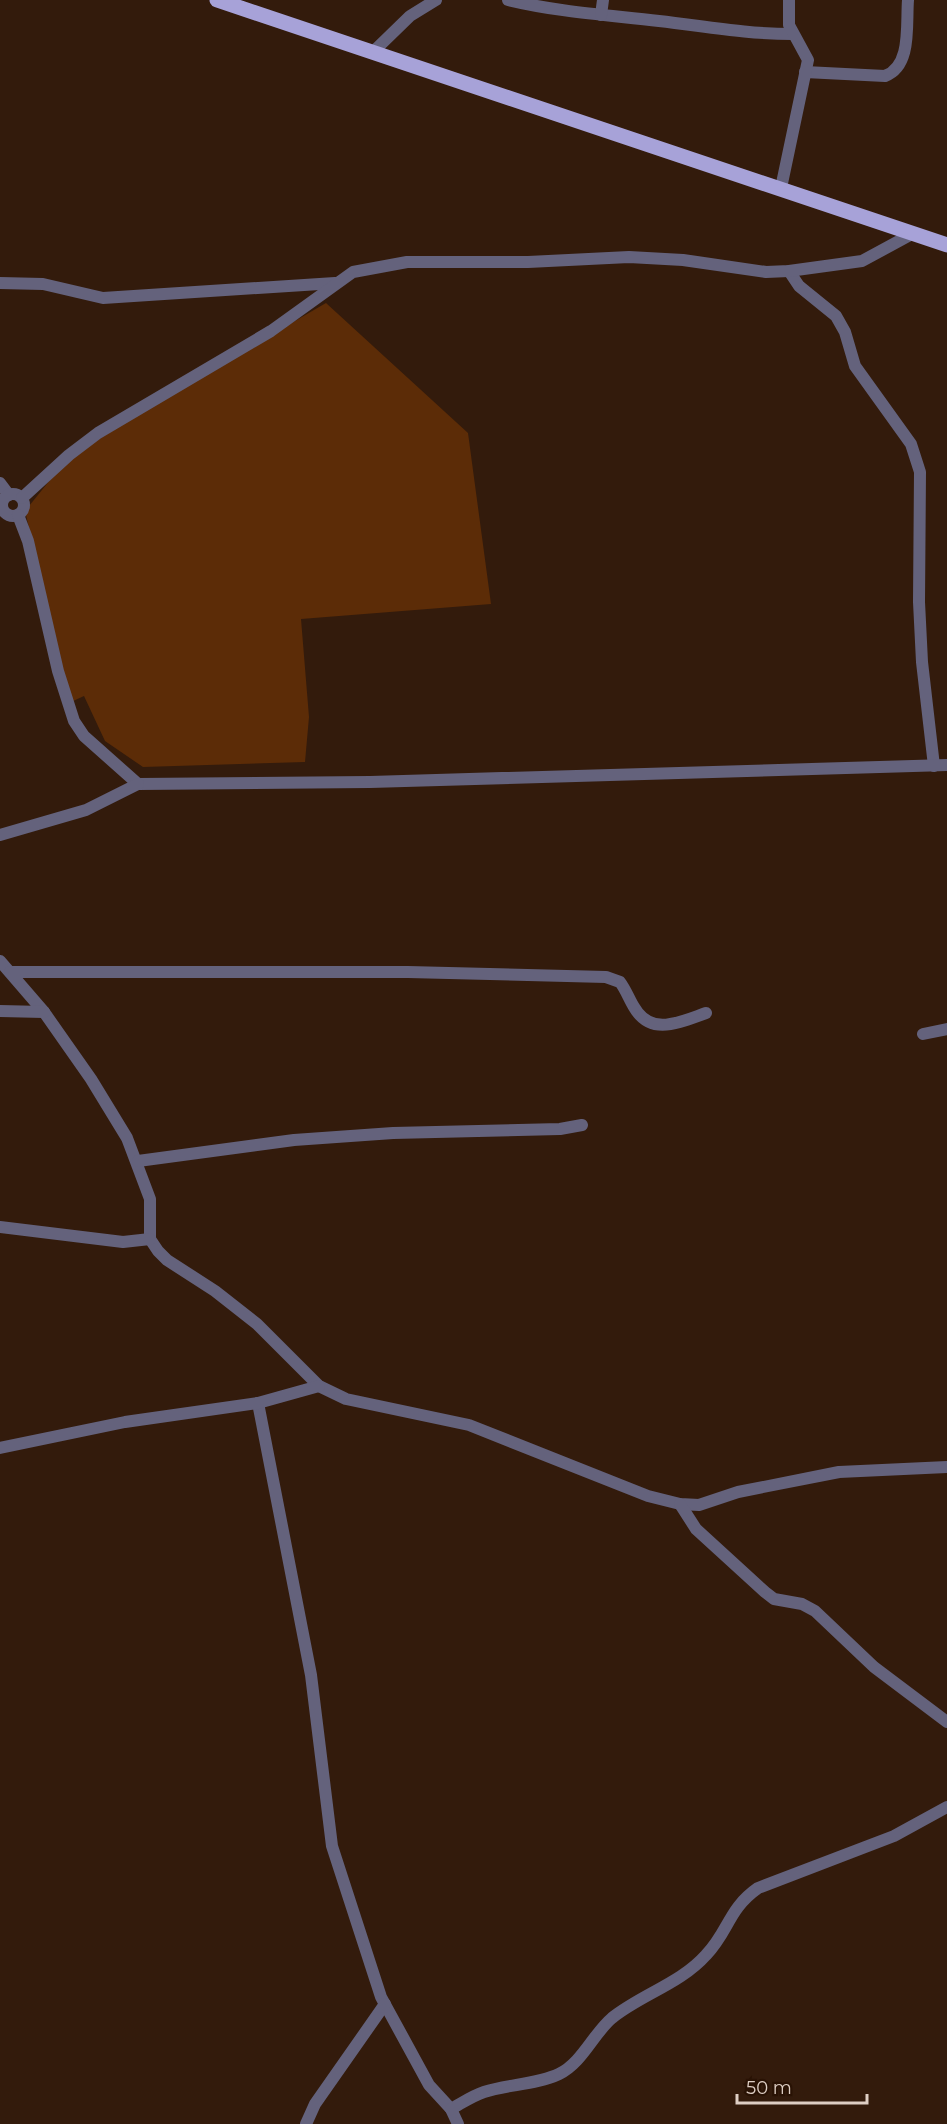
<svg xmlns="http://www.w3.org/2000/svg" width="947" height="2124" viewBox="0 0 947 2124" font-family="Montserrat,sans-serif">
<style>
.green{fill:#5c2c07}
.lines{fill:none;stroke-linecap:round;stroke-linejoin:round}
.street{stroke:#64627c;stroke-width:12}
.primary{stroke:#a7a2d8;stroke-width:15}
</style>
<rect width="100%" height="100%" fill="#331b0c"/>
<polygon class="green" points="326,303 468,433 491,604 301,619 309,717 305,762 143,767 105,741 84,696 71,702 25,511 67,459 200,376"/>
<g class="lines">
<g class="street">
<path d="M508,0C558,12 608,15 659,21C704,26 747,34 792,34"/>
<polyline points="601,15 603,0"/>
<polyline points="373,52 410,16 436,0"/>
<path d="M805,72L885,76C912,66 906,25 908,0"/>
<polyline points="781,188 808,60 789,25 789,0"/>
<polyline points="789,271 799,286 836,316 845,332 855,366 911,444 920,472 919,602 922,662 934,766"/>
<polyline points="0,283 43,284 103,298 335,283"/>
<polyline points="0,483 9,495"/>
<circle cx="13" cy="505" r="11"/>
<polyline points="22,498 69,455 98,433 271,331 353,272 407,262 528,262 629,257 683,260 766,272 789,271 862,261 910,235"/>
<polyline points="18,515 28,541 58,671 74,721 84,736 138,784 370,782 947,765"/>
<polyline points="0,835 86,810 138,784"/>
<polyline points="0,961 44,1012 91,1079 127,1138 150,1199 150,1239 158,1251 167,1260 215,1291 257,1324 319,1386 346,1399 469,1425 648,1496 680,1504 699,1505 738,1492 839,1472 947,1467"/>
<path d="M10,972H408L606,977L620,982C626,990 629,999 634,1007C651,1037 680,1022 706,1013"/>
<polyline points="0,1011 44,1012"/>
<polyline points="923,1034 947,1029"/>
<polyline points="138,1161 294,1140 393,1133 560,1129 582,1125"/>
<polyline points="0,1227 123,1242 150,1239"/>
<polyline points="258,1403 311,1675 332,1846 381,1997 429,2085 451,2109"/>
<polyline points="0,1448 125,1422 258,1403 319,1386"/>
<polyline points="680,1504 696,1529 765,1592 774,1599 802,1604 815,1611 874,1667 947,1722"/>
<polyline points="306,2124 315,2104 385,2004"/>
<path d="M458,2124L451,2109C462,2103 472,2096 484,2092C508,2084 536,2085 559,2074C582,2063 593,2034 612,2018C642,1994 680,1984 706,1955C729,1931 728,1909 758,1888L894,1836L947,1807"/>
</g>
<polyline class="primary" points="217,0 947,245"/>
</g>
<path d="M737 2094v9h130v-9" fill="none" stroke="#decec4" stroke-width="3"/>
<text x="746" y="2094" font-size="18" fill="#decec4" stroke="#291204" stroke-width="4.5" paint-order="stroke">50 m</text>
</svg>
